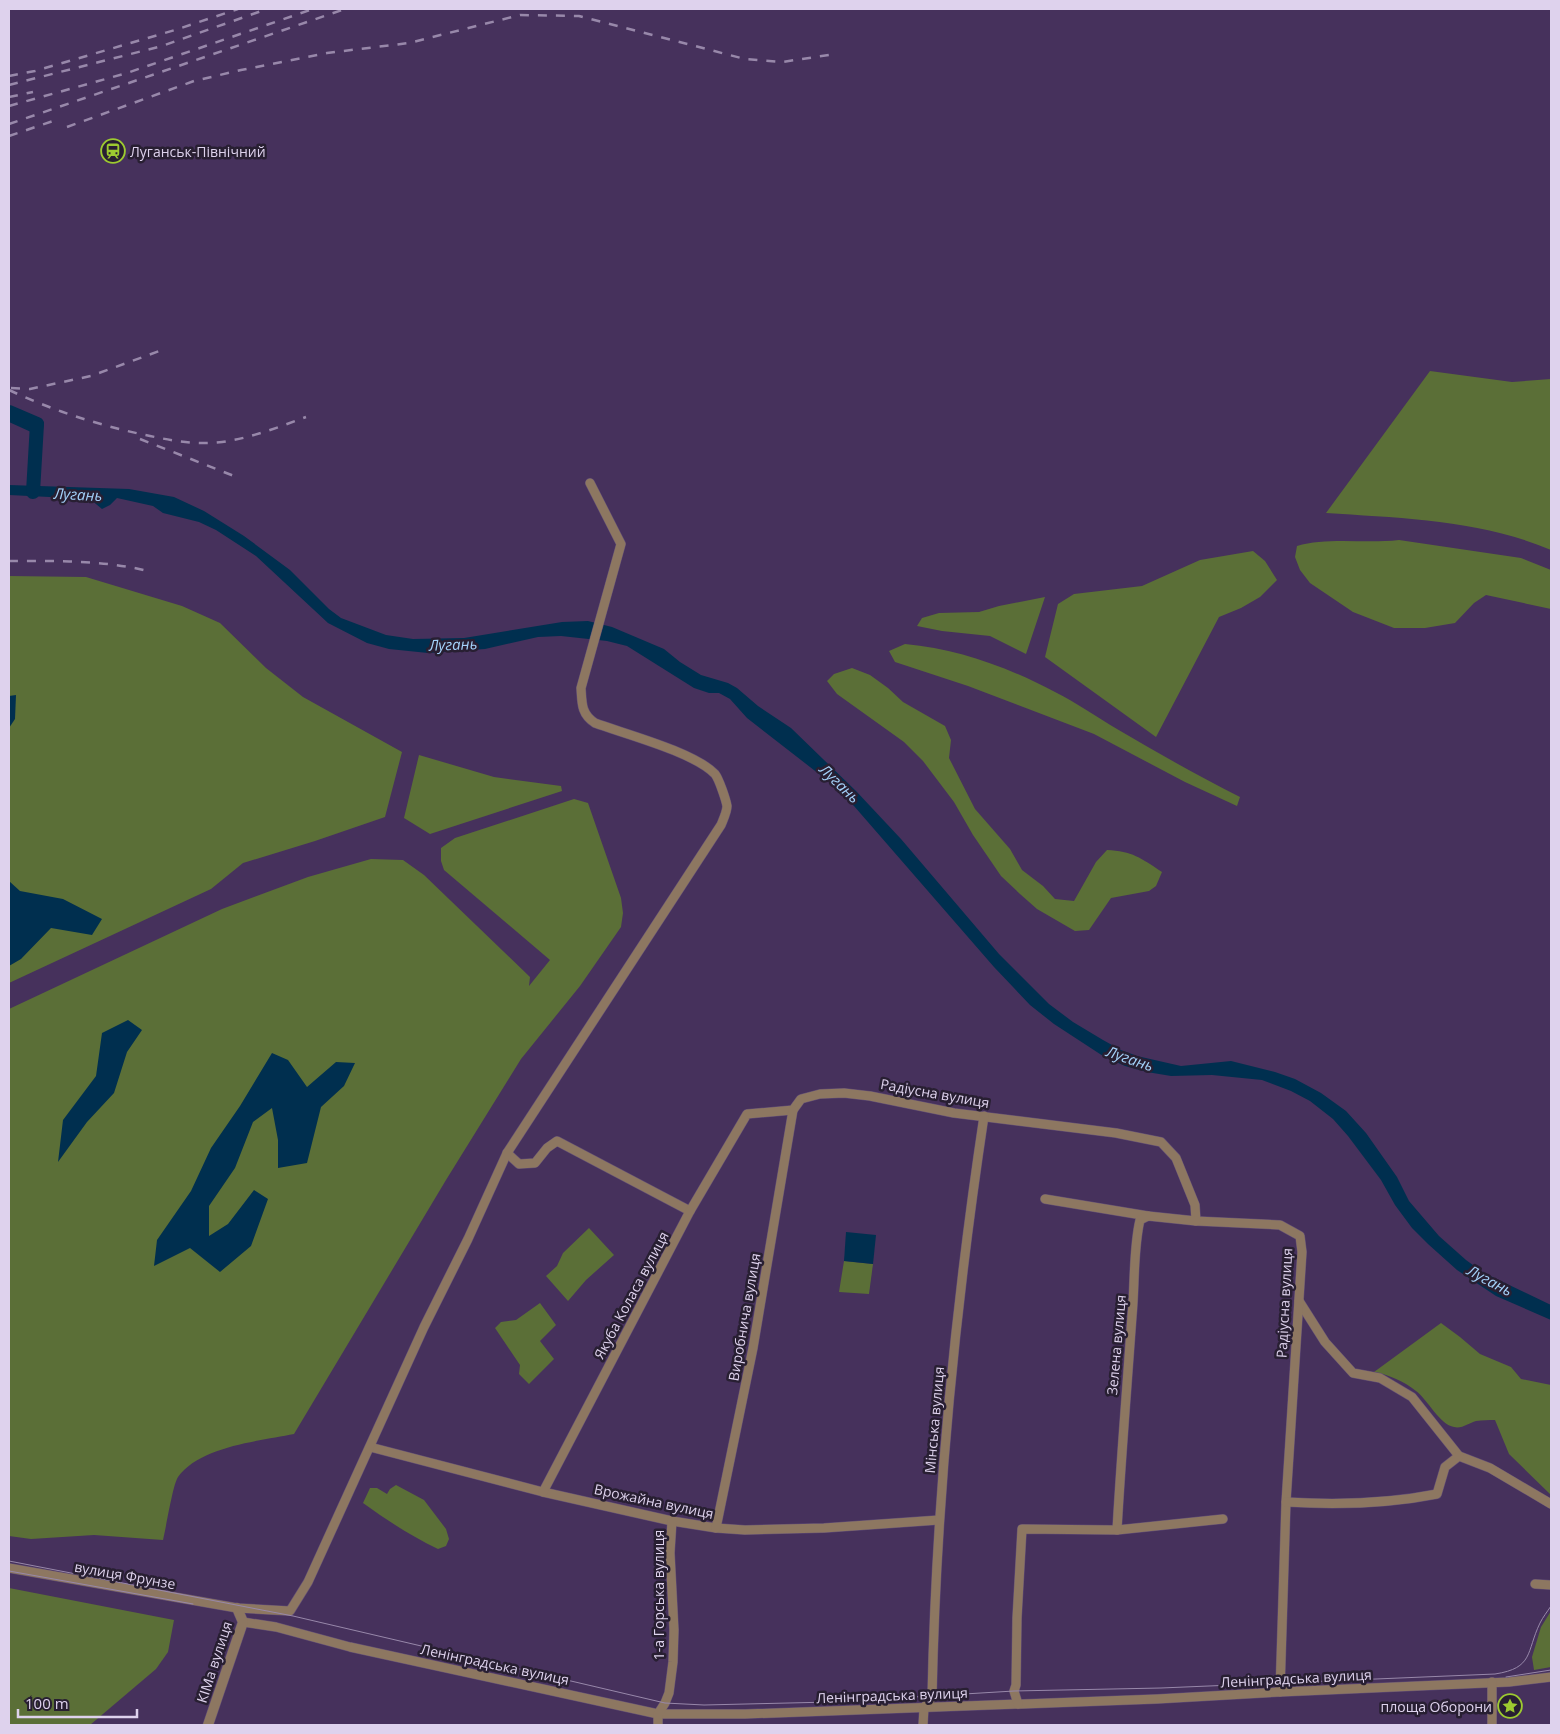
<svg xmlns="http://www.w3.org/2000/svg" width="1560" height="1734" viewBox="0 0 1560 1734" font-family="'Open Sans',sans-serif">
<style>
.green{fill:#5b6f37}
.water{fill:#002f4f}
.lines{fill:none;stroke-linecap:round;stroke-linejoin:round}
.river{stroke:#002f4f;stroke-width:14}
.minor-casing{stroke:#614e76;stroke-width:10}
.tertiary-casing{stroke:#614e76;stroke-width:11}
.minor{stroke:#8d7761;stroke-width:9}
.tertiary{stroke:#8d7761;stroke-width:10}
.tram{stroke:#9888aa;stroke-width:1}
.rail{stroke:#9888aa;stroke-width:2.5;stroke-dasharray:9 9;stroke-linecap:butt}
.labels{text-anchor:middle;dominant-baseline:central;stroke-width:5;stroke-linejoin:round;paint-order:stroke}
.poi-label{font-size:14px;fill:#ded2ed;stroke:#281f32;text-anchor:start}
.street-label{font-size:14px;fill:#ded2ed;stroke:#281f32}
.water-label{font-size:15px;font-style:italic;fill:#a4d2fa;stroke:#281f32}
</style>
<rect width="100%" height="100%" fill="#46315c"/>
<g class="green">
<path d="M1430,371L1512,382L1551,379V550C1481,520 1401,518 1326,513Z"/>
<path d="M1399,540L1521,558L1551,570V609L1486,595L1474,603L1455,623L1425,628H1394L1353,612L1310,583L1300,570L1295,557L1297,546C1327,537 1366,544 1399,540Z"/>
<polygon points="1253,551 1265,561 1277,580 1260,597 1241,608 1219,617 1156,737 1045,657 1058,604 1074,594 1142,586 1200,560"/>
<polygon points="9,576 86,577 182,606 220,623 266,668 303,697 402,752 385,817 315,841 243,863 211,889 9,983"/>
<polygon points="1045,597 1026,654 990,636 942,631 917,626 922,618 939,613 979,612 999,606"/>
<path d="M905,644C958,649 1008,667 1055,692C1077,703 1097,717 1117,729C1158,753 1198,776 1240,797L1237,806L1185,782L1094,734L968,686L895,662L889,651Z"/>
<path d="M852,668L870,675L888,688L903,702L945,726L951,740L949,758L975,809L1010,849L1022,870L1043,886L1055,899L1074,901L1096,862L1107,850C1132,851 1141,858 1162,872L1156,886L1149,891L1111,898L1089,930L1075,931L1037,909L1020,894L1001,876L973,835L954,802L923,761L904,742L837,694L827,681L834,674Z"/>
<polygon points="419,755 494,777 561,786 562,791 430,834 404,818"/>
<path d="M574,799L588,803L621,898L623,913L621,927L580,986L521,1059L446,1180L294,1434C260,1441 200,1446 178,1477C173,1484 166,1528 163,1540L94,1535L31,1539L9,1536V1009L222,909L308,877L371,859L403,860L424,875L530,977L529,986L550,960L444,870L441,861V848L455,838Z"/>
<polygon points="589,1228 614,1255 586,1280 568,1301 546,1276 557,1266 563,1253"/>
<polygon points="844,1261 873,1264 869,1294 839,1292"/>
<polygon points="540,1303 556,1325 540,1341 554,1359 529,1384 519,1374 520,1365 495,1328 501,1322 516,1320"/>
<path d="M1441,1323L1460,1337L1480,1354L1511,1367L1521,1379L1551,1385V1495L1509,1454L1495,1420C1489,1420 1482,1420 1476,1421C1469,1423 1462,1429 1454,1427C1440,1425 1428,1400 1416,1391C1404,1381 1389,1375 1374,1372Z"/>
<path d="M396,1485L424,1500L446,1529L449,1539L446,1546L438,1549C411,1536 388,1521 363,1503L370,1488H377L387,1494L390,1489Z"/>
<polygon points="9,1588 174,1620 168,1652 156,1669 90,1725 9,1725"/>
<polygon points="1551,1611 1551,1667 1534,1670 1532,1657 1541,1627"/>
</g>
<g class="water">
<polygon points="9,406 44,422 41,446 30,447 31,432 9,422"/>
<polygon points="9,485 129,489 174,497 204,511 244,536 290,570 329,609 341,618 386,635 413,639 464,638 562,622 588,621 612,627 664,649 680,662 701,675 728,683 737,688 758,706 791,728 856,791 901,839 999,954 1049,1004 1073,1022 1103,1040 1121,1050 1137,1056 1181,1066 1231,1061 1275,1072 1295,1079 1321,1093 1346,1111 1366,1133 1397,1177 1409,1201 1439,1236 1466,1260 1484,1273 1551,1305 1551,1320 1496,1296 1457,1270 1428,1244 1412,1228 1395,1205 1381,1180 1348,1136 1333,1119 1310,1101 1291,1091 1262,1080 1212,1075 1171,1076 1147,1072 1125,1066 1103,1056 1054,1024 1030,1005 994,967 854,806 828,781 747,718 730,699 719,693 709,693 694,688 627,646 607,641 561,636 538,637 485,649 428,653 389,649 367,643 328,623 256,556 216,530 199,522 163,513 153,506 117,498 110,505 102,509 90,499 9,495"/>
<polygon points="16,695 15,719 9,728 9,696"/>
<polygon points="9,881 20,891 63,899 102,919 92,935 51,928 21,959 9,966"/>
<polygon points="128,1020 142,1030 127,1052 114,1093 87,1122 58,1162 63,1120 96,1076 102,1033"/>
<polygon points="272,1053 288,1060 307,1087 336,1062 355,1063 344,1086 321,1107 307,1163 278,1168 278,1140 272,1108 253,1122 235,1168 209,1206 209,1236 228,1224 254,1190 268,1199 251,1246 220,1272 190,1248 154,1266 157,1240 191,1191 211,1148 240,1106"/>
<polygon points="846,1232 876,1235 873,1264 844,1261"/>
</g>
<g class="lines">
<polyline class="river" points="9,412 37,424 33,492"/>
<g class="minor-casing">
<g id="minor">
<polyline points="507,1153 519,1164 535,1163 547,1148 557,1141 690,1211"/>
<polyline points="1045,1199 1148,1216"/>
<polyline points="1299,1301 1325,1342 1353,1373 1380,1378 1412,1397 1459,1456 1490,1468 1551,1504"/>
<polyline points="370,1447 543,1492 672,1521 716,1528 745,1530 824,1528 939,1520"/>
<polyline points="543,1492 690,1211 747,1114 793,1110 801,1099 820,1094 844,1093 870,1096 954,1113 1116,1133 1161,1142 1176,1158 1195,1205 1196,1221 1280,1225 1300,1236 1302,1252 1286,1502 1280,1692"/>
<path d="M1286,1502C1337,1505 1387,1504 1437,1494L1445,1467L1459,1456"/>
<polyline points="716,1528 753,1348 793,1110"/>
<polyline points="1117,1530 1223,1519"/>
<path d="M9,1568L237,1608L290,1611L308,1582L424,1327L468,1239L507,1153L721,825C723,820 727,812 727,806C726,800 719,779 715,774C694,752 625,734 595,723C581,714 582,703 581,688L621,544L590,483"/>
<polyline points="1535,1584 1551,1585"/>
<polyline points="243,1622 276,1627 350,1647 658,1714 745,1714 1157,1699 1280,1692 1509,1682 1551,1677"/>
<path d="M1018,1704L1014,1691L1016,1685L1017,1618L1022,1529L1117,1530C1121,1459 1127,1387 1132,1316C1135,1286 1133,1249 1140,1220L1148,1216L1196,1221"/>
<polyline points="658,1725 658,1714 665,1703 669,1693 673,1662 674,1630 670,1553 672,1521"/>
<path d="M923,1725L924,1708L932,1697C936,1502 955,1309 984,1116"/>
<polyline points="1492,1725 1492,1682"/>
</g>
</g>
<g class="tertiary-casing">
<polyline id="tertiary" points="208,1725 243,1622 237,1608"/>
</g>
<use href="#minor" class="minor"/>
<use href="#tertiary" class="tertiary"/>
<g class="tram">
<path d="M9,1561L293,1616L665,1703L704,1705L831,1702L1014,1691L1161,1688L1495,1674C1534,1668 1526,1652 1540,1623C1543,1617 1547,1612 1551,1606"/>
<polyline points="9,1571 193,1604"/>
<polyline points="1506,1677 1551,1670"/>
</g>
<g class="rail">
<polyline points="9,76 35,71 175,30 238,9"/>
<polyline points="9,85 162,46 267,9"/>
<polyline points="9,97 33,92"/>
<polyline points="9,106 127,73 313,9"/>
<polyline points="9,124 345,9"/>
<polyline points="67,127 194,81 241,70 327,53 409,43 520,15 579,16 745,59 782,62 829,55"/>
<polyline points="9,136 53,121"/>
<polyline points="11,388 30,389 91,376 162,350"/>
<path d="M9,390C54,411 101,426 150,436C174,441 197,445 222,442C251,438 279,427 306,417"/>
<polyline points="140,439 234,476"/>
<path d="M9,561C55,561 103,560 148,571"/>
</g>
</g>
<defs>
<g id="station-ring" transform="scale(1.25)"><circle r="9.5" fill="#281f32" stroke="#9dca30" stroke-width="1.5"/><path d="M-3-6H3Q5-6 5-4V2Q5 4 3 4L4.5 6H3L1.5 4h-3L-3 6H-4.5L-3 4Q-5 4-5 2V-4Q-5-6-3-6ZM-3.5-4v3h7v-3ZM-3.5 1v1.5H-2V1ZM2 1v1.5H3.5V1Z" fill="#9dca30"/></g>
<g id="sight-ring" transform="scale(1.25)"><circle r="9.5" fill="#281f32" stroke="#9dca30" stroke-width="1.5"/><path d="M0-6L1.8-2.2L6-1.7L2.9 1.2L3.7 5.4L0 3.3L-3.7 5.4L-2.9 1.2L-6-1.7L-1.8-2.2Z" fill="#9dca30"/></g>
</defs>
<g fill-rule="evenodd">
<use href="#station-ring" x="113" y="151"/>
<use href="#sight-ring" x="1510" y="1706"/>
</g>
<g class="labels">
<g class="poi-label">
<text x="130" y="151">Луганськ-Північний</text>
<text x="1492" y="1706" text-anchor="end">площа Оборони</text>
</g>
<g class="street-label">
<text transform="translate(935 1093) rotate(10)">Радіусна вулиця</text>
<text transform="translate(631 1295) rotate(-62)">Якуба Коласа вулиця</text>
<text transform="translate(1284 1303) rotate(-87)">Радіусна вулиця</text>
<text transform="translate(744 1317) rotate(-80)">Виробнича вулиця</text>
<text transform="translate(1116 1345) rotate(-85)">Зелена вулиця</text>
<text transform="translate(934 1420) rotate(-85)">Мінська вулиця</text>
<text transform="translate(654 1501) rotate(12)">Врожайна вулиця</text>
<text transform="translate(125 1575) rotate(10)">вулиця Фрунзе</text>
<text transform="translate(658 1595) rotate(-90)">1-а Горська вулиця</text>
<text transform="translate(214 1662) rotate(-72)">КІМа вулиця</text>
<text transform="translate(495 1664) rotate(12)">Ленінградська вулиця</text>
<text transform="translate(1296 1678) rotate(-3)">Ленінградська вулиця</text>
<text transform="translate(892 1695) rotate(-2)">Ленінградська вулиця</text>
</g>
<g class="water-label">
<text transform="translate(78 494) rotate(3)">Лугань</text>
<text transform="translate(453 644) rotate(-2)">Лугань</text>
<text transform="translate(840 783) rotate(44)">Лугань</text>
<text transform="translate(1130 1058) rotate(19)">Лугань</text>
<text transform="translate(1490 1280) rotate(28)">Лугань</text>
</g>
</g>
<rect width="1560" height="1734" fill="none" stroke="#ded2ed" stroke-width="20"/>
<path d="M18 1709v8h119v-8" fill="none" stroke="#ded2ed" stroke-width="2.5"/>
<text x="25" y="1709" font-size="15" fill="#ded2ed" stroke="#281f32" stroke-width="4" paint-order="stroke">100 m</text>
</svg>
